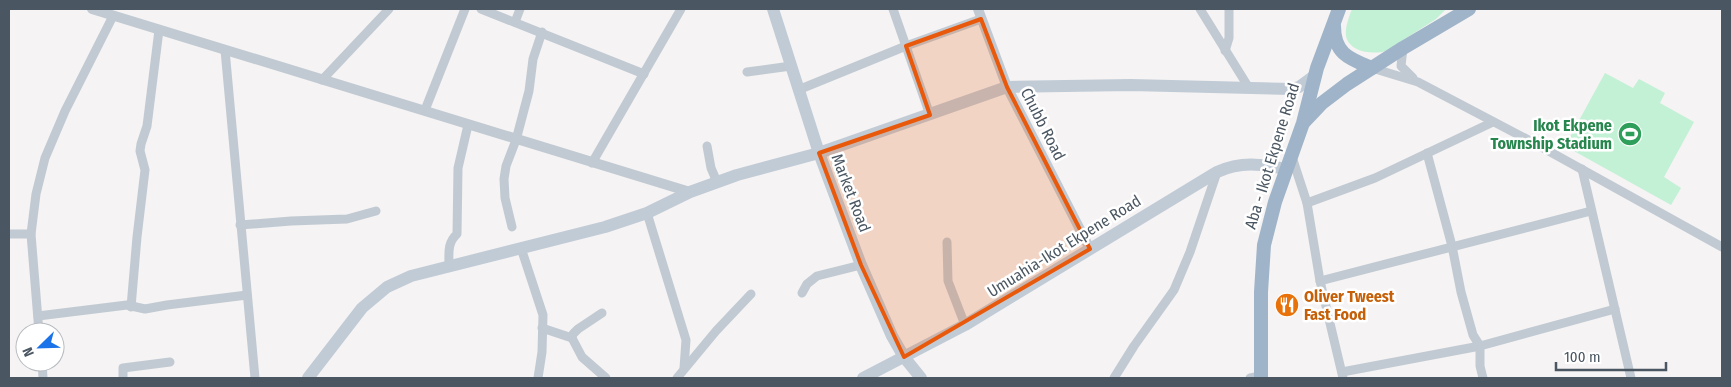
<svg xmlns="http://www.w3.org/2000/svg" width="1731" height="387" viewBox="0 0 1731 387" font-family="'Fira Sans Condensed',sans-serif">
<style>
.green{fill:#c3f1d5}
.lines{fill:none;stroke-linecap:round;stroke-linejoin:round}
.minor{stroke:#c1cad2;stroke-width:9}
.tertiary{stroke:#c1cad2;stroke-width:10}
.secondary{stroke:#c1cbd6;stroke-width:12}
.trunk{stroke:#9fb4c9;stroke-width:14}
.marked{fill:#e8590c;fill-opacity:0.2;stroke:#e8590c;stroke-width:4;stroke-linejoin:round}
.labels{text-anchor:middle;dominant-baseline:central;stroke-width:5;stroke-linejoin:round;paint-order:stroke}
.street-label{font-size:16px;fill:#4a5661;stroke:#fff}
.leisure-label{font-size:16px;font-weight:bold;fill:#27864d;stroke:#fff;text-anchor:end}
.food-label{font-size:16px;font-weight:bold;fill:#c56008;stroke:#fff;text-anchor:start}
</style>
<rect width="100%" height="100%" fill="#f5f3f3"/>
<g class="green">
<path d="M1352,9H1446L1436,19L1386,51C1373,55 1349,52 1346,36C1345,27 1349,17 1352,9Z"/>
<polygon points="1605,73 1633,88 1639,79 1665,93 1660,103 1694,122 1664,177 1681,188 1671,205 1565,146"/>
</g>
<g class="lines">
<g class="minor">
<polyline points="481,9 644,74"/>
<polyline points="893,9 930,115"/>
<polyline points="1200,9 1249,88"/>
<polyline points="515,22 520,9"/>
<polyline points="1403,48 1401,66 1413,78"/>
<polyline points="225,50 255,378"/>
<polyline points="1225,51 1229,38 1229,9"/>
<polyline points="1372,68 1418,82 1536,144 1722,247"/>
<polyline points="747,72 791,66"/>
<polyline points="322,80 389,9"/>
<polyline points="798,90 906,46 981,19"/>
<polyline points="425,110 465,9"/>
<polyline points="707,146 711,168 717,182"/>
<polyline points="1427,153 1452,246 1461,292 1473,335 1480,346 1480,366 1483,378"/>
<polyline points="1292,157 1307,203 1320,281 1343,378"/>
<polyline points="592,163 681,9"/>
<polyline points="1582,169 1631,378"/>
<polyline points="1307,203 1375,178 1493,122"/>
<polyline points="647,213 686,340 684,368"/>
<polyline points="240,225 291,221 347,219 376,211"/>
<polyline points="512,227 505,198 504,179 506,166 516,140 529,91 533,59 542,32"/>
<polyline points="9,234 31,234"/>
<polyline points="947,242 948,281 965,325"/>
<polyline points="521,248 543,315 542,352 538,378"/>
<path d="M449,266C449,253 447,243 457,234L458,168L468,125"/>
<polyline points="1320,281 1591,211"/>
<polyline points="802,293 807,284 817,276 861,265"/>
<polyline points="131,307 137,237 145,170 140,151 141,144 147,126 159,30"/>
<polyline points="602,313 578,329 573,334 572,338 582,357 606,378"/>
<polyline points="38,316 127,305 145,309 167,305 247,295"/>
<polyline points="542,328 572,338"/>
<polyline points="39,332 31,234 36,194 45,158 65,111 113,16"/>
<polyline points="42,362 43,378"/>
<polyline points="1342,372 1480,346 1615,309"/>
<polyline points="123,378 123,368 170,362"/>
<polyline points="677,378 716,331 751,294"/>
<polyline points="1114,378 1134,346 1174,290 1190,252 1217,172"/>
<polyline points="1250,378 1261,376"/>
</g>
<g class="tertiary">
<polyline points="92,9 690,192"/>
<polyline points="978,9 1007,87 1090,249"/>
</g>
<g class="secondary">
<polyline points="773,9 819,153 861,265 892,336 904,357 921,378"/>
<polyline points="308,378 362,308 387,287 411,276 605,227 647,213 690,192 737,175 819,153 1007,87 1131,85 1290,89 1299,87 1314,76"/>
<path d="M863,378L965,325L1217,172C1241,161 1260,164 1286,169"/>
</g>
<g class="trunk">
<path d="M1334,26C1334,54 1350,59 1372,68"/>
<polyline points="1304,122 1322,103 1347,84 1403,48 1469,9"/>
<polyline points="1261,378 1261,292 1264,245 1275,202 1303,123 1317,68 1339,9"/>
</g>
</g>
<path class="marked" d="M981,19L1007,87L1090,249L904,357L861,265L819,153L930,115L906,46Z"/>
<defs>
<g id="stadium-disc" transform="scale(1.25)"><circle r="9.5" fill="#2e9e5b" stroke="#fff"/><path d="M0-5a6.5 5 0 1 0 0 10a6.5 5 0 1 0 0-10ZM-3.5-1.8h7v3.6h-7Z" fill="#fff"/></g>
<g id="restaurant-disc" transform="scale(1.25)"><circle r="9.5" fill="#e8710a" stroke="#fff"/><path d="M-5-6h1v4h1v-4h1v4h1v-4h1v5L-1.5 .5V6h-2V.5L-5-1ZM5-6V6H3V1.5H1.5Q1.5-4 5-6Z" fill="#fff"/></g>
</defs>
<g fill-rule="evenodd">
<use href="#stadium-disc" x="1630" y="134"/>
<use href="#restaurant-disc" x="1287" y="305"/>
</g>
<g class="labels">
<g class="street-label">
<text transform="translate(1043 124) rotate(63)">Chubb Road</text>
<text transform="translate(1272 156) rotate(-73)">Aba - Ikot Ekpene Road</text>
<text transform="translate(851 193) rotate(69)">Market Road</text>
<text transform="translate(1064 246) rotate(-32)">Umuahia-Ikot Ekpene Road</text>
</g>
<g class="leisure-label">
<text x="1612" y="125">Ikot Ekpene<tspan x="1612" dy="18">Township Stadium</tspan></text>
</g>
<g class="food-label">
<text x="1304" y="296">Oliver Tweest<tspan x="1304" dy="18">Fast Food</tspan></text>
</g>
</g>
<rect width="1731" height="387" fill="none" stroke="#4a5661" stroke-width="20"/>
<g transform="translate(40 347) rotate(247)"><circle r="24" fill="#ffffff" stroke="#b7bbc0"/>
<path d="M0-4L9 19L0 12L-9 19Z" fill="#1a73e8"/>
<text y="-8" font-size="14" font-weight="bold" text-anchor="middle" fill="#4a5661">N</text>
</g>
<path d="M1556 362v8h110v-8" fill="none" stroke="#4a5661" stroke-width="2.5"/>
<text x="1564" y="362" font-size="15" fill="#4a5661" stroke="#ffffff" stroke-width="4" paint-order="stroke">100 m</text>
</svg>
